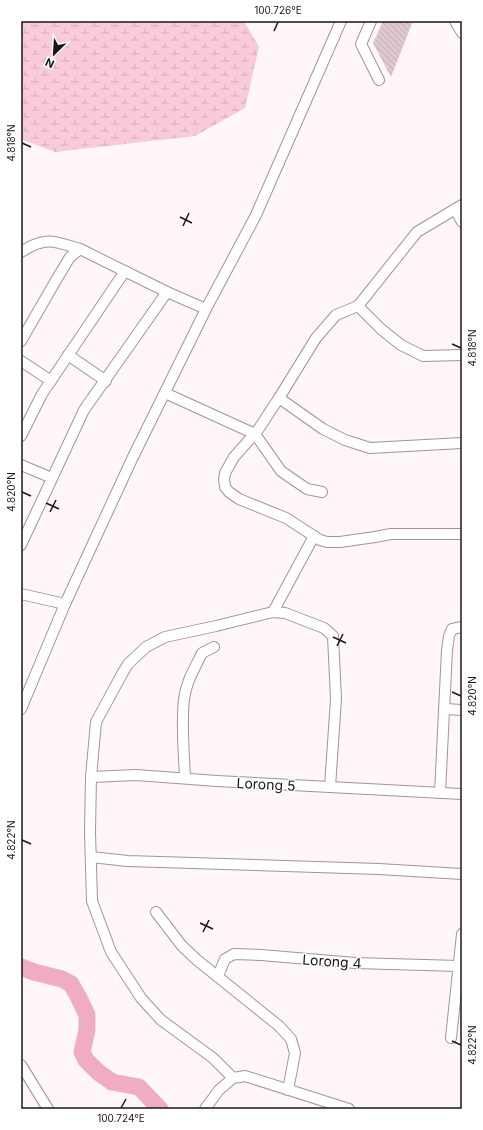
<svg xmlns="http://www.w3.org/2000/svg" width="483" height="1130" viewBox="0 0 483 1130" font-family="Inter,sans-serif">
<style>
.wetland{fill:url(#wetland-marsh)}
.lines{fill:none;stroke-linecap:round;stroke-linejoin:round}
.river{stroke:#efacc2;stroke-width:17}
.building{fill:url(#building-back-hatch)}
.minor-casing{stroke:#a69298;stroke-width:12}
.minor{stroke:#fff;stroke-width:10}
.ticks{fill:none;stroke:#1c1517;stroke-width:1.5}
.labels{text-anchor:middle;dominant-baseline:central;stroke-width:3;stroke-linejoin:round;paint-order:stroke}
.street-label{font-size:14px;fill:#1c1517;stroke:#fff}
.neatline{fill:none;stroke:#1c1517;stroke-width:1.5}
.ticks-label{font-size:10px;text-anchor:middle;fill:#1c1517}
</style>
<defs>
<pattern id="wetland-marsh" width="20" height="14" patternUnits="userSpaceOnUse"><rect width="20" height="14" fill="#f9cbda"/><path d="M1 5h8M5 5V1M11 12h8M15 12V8" fill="none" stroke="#d5adba"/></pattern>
<pattern id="building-back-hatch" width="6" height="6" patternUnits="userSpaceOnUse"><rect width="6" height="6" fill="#dfc9cf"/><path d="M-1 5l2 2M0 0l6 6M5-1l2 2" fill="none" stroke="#bfacb1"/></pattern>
</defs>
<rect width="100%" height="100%" fill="#fff6f9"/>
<polygon class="wetland" points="21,21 244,21 259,47 245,108 195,136 55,152 21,139"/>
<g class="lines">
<polyline class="river" points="21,967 34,972 62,979 71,984 78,996 87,1015 87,1030 82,1052 86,1060 98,1072 112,1082 139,1087 160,1109"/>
</g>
<polygon class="building" points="383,21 413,21 391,77 373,43"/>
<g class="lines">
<g class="minor-casing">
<g id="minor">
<polyline points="371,21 361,44 379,80"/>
<polyline points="455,21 462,33"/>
<polyline points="462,205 417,232 358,306 336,315 316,338 279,398 271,410 258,430 234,457 225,473 224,479 225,487 229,492 239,499 286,518 320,540 327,542 340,542 375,537 391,534 462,534"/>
<polyline points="455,209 462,222"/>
<path d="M21,252C46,236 54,241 80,249"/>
<polyline points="358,306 381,329 401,345 423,356 462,355"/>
<polyline points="21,341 55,282 70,257 80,249 167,292 206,309"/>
<polyline points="68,355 106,381"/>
<polyline points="21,361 51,381"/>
<polyline points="165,393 255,434 281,471 307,489 322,492"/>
<polyline points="279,398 323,429 345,440 370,448 462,443"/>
<polyline points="21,436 42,394 125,271"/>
<polyline points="21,465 52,478"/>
<polyline points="21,545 84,410 167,292"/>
<polyline points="21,594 65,604"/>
<polyline points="273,612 314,536"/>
<polyline points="21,709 65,604 132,459 206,309 256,215 341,21"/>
<polyline points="445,709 462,710"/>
<polyline points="91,777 136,775 217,781 462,794"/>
<path d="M185,778C184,752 181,725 184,699C186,682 195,668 202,653L214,647"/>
<polyline points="440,793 447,650 449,636 452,629 462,627"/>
<polyline points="91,857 128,861 379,869 462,874"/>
<polyline points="156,912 182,946 197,960 279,1026 291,1039 295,1053 288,1090"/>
<polyline points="218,976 225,959 234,954 261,955 355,963 459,966"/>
<polyline points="451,1038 462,934"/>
<polyline points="21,1065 48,1109"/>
<polyline points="233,1078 213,1058 161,1020 141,998 111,952 92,901 90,832 91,777 96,722 122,674 128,664 146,647 165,637 216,626 273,612 285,613 324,628 333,636 336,699 330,787"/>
<polyline points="205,1109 219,1090 233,1078 245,1076 349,1109"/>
</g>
</g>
<use href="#minor" class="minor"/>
</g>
<path class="ticks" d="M274,31L278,22M22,143L31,147M180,217L192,223M183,226L189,213M452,344L461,348M22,492L31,496M46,503L59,509M50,512L56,500M333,637L346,643M337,646L343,634M452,692L461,696M22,840L31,844M200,923L213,929M203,932L209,920M452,1041L461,1045M121,1108L126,1099"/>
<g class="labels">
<g class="street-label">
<text transform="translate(266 784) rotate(3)">Lorong 5</text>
<text transform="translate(332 961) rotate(4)">Lorong 4</text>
</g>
</g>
<rect width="483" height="1130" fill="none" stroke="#ffffff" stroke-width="44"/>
<g transform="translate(54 54) rotate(205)" stroke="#ffffff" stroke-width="3" paint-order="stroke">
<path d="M0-3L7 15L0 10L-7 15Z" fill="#1c1517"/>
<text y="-6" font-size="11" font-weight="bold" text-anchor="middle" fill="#1c1517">N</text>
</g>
<rect x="22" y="22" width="439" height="1086" class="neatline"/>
<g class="ticks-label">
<text x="278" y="14">100.726°E</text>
<text transform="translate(11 143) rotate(-90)" y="4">4.818°N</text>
<text transform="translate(472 348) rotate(-90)" y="4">4.818°N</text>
<text transform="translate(11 492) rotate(-90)" y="4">4.820°N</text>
<text transform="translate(472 696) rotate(-90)" y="4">4.820°N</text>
<text transform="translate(11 840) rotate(-90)" y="4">4.822°N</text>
<text transform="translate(472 1045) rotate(-90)" y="4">4.822°N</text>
<text x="121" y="1122">100.724°E</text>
</g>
</svg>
